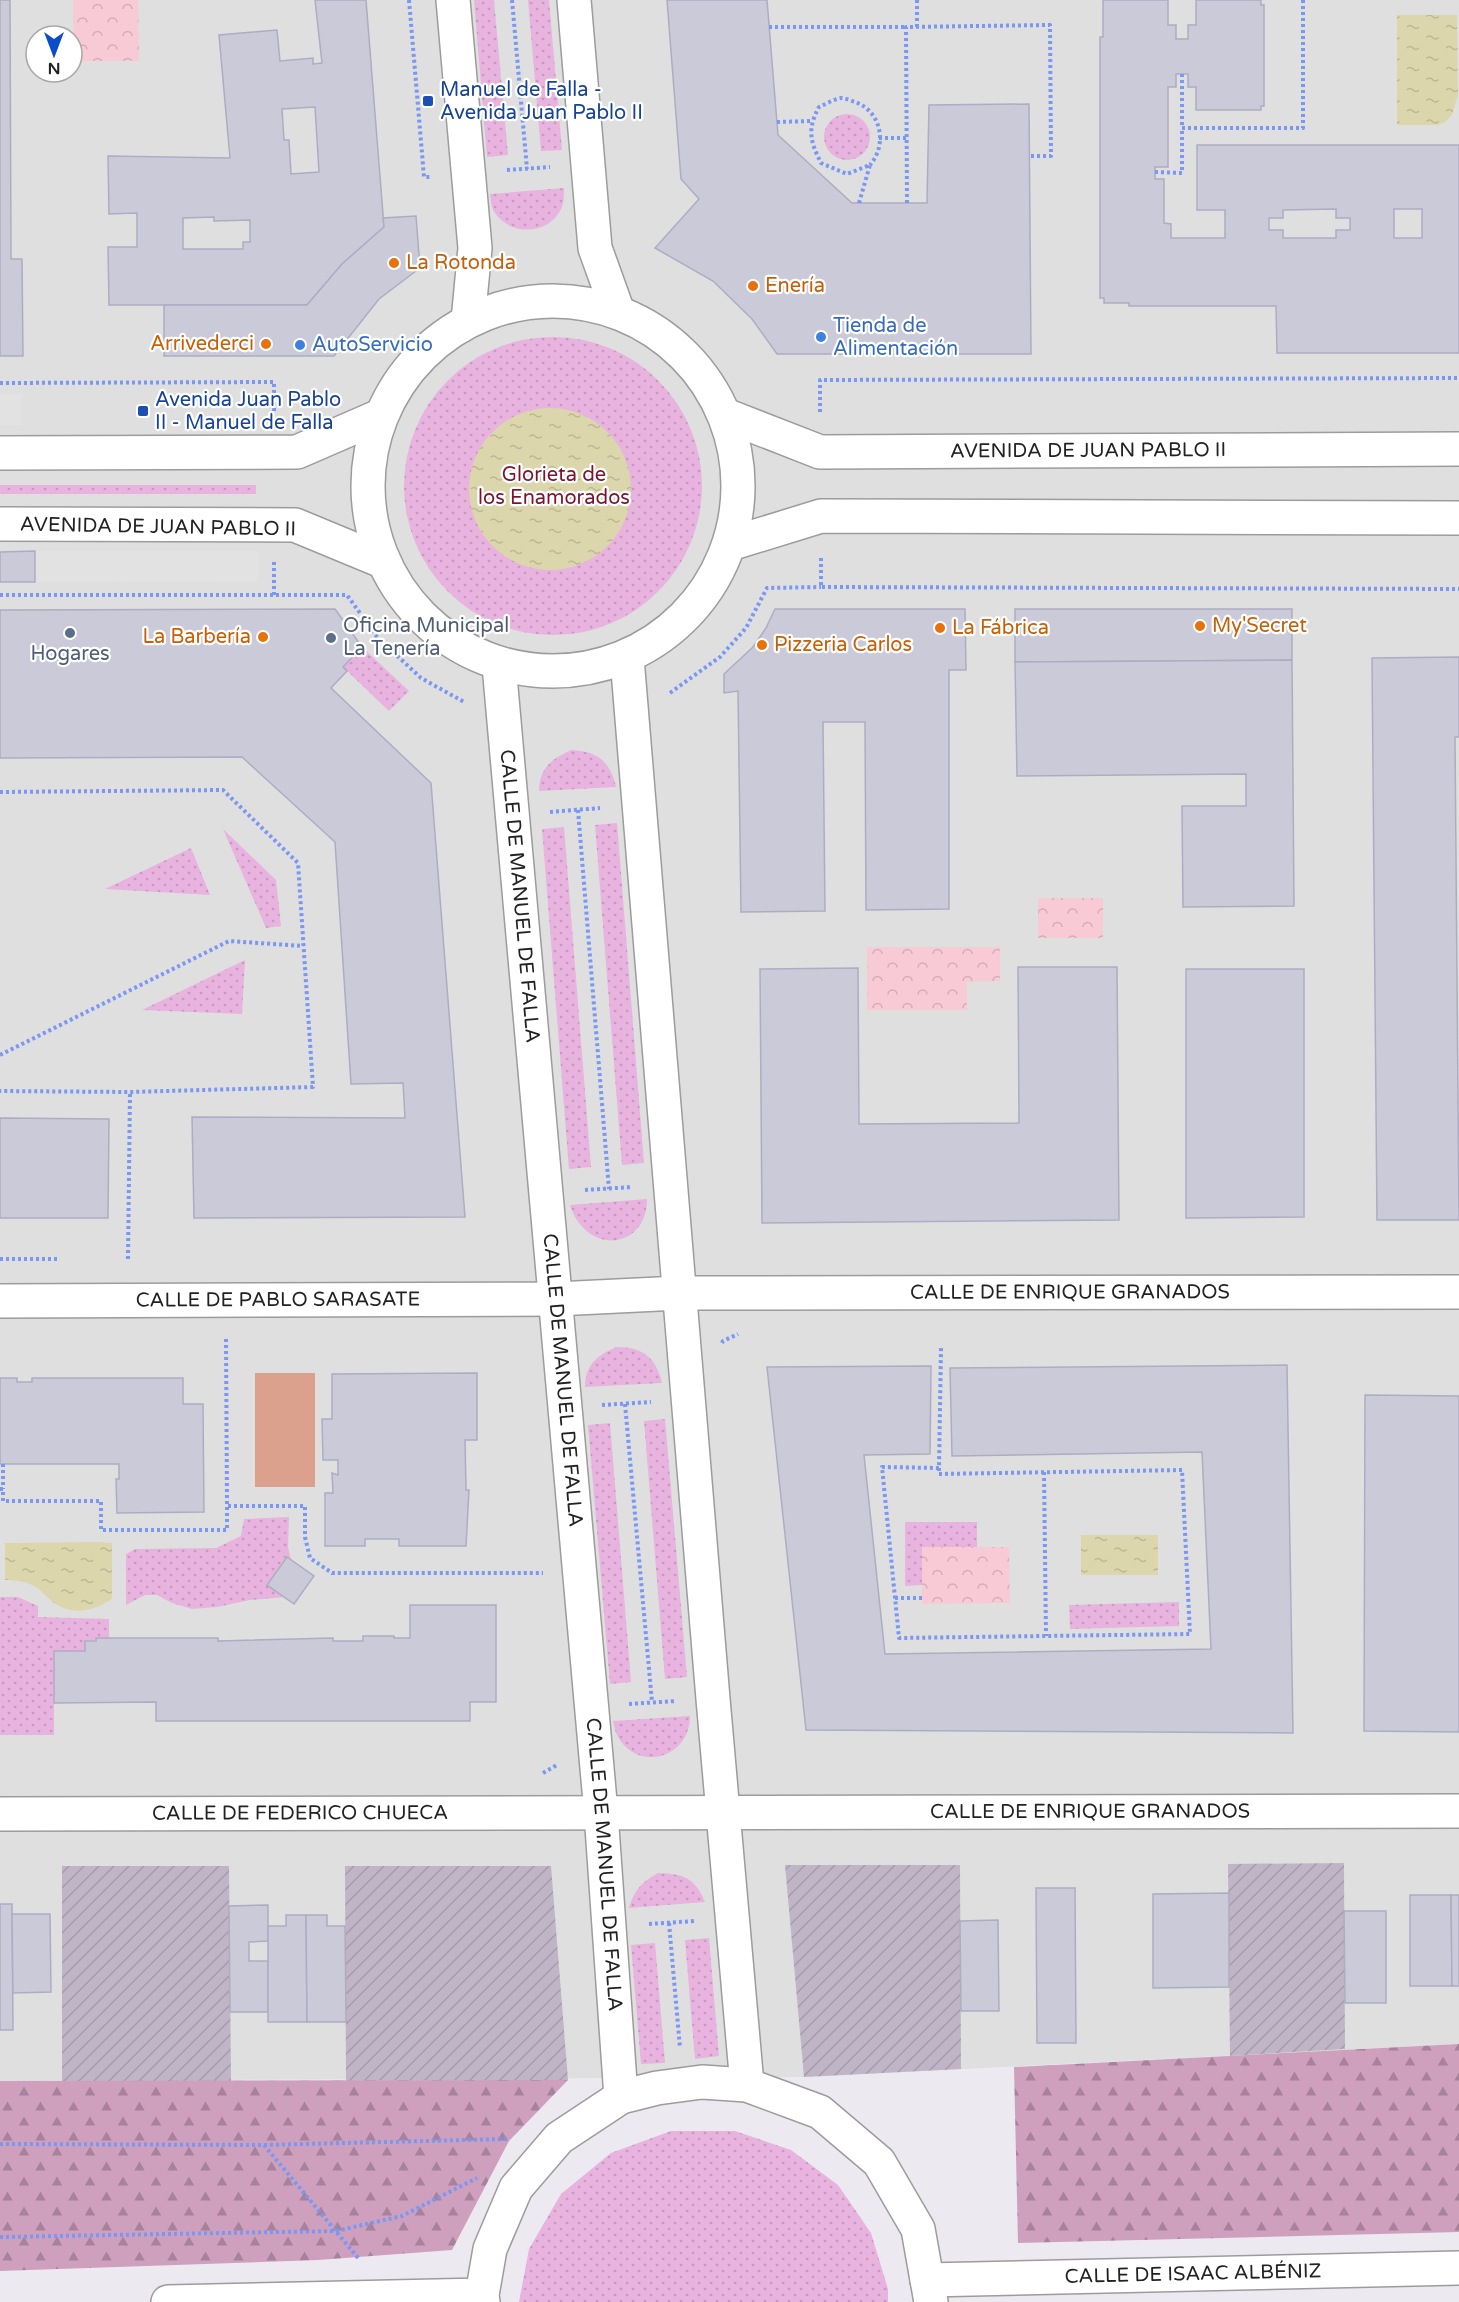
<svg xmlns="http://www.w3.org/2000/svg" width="1459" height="2302" viewBox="0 0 1459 2302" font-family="'Varela Round',sans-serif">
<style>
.residential{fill:#dfdfe0;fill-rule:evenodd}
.construction{fill:url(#construction-furrows)}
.grass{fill:url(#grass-dots)}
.forest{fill:url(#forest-firs)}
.park{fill:url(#park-crowns)}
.pitch{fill:#dba18c}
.parking{fill:#e2e2e2}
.water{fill:url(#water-ripples)}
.building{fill:#cbcad8;stroke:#aeacc2;stroke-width:1.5;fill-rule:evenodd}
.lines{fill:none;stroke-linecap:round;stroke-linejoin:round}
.minor-casing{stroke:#9c9c9c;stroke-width:36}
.path{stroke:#7997f3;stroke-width:4;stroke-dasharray:3 3;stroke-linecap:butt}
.minor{stroke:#fff;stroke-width:33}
.transit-dot{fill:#1a4fb4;stroke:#fff;stroke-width:2}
.food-dot{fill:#e8710a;stroke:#fff;stroke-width:2}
.shop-dot{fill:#3f7fe0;stroke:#fff;stroke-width:2}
.service-dot{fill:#5c6f8a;stroke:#fff;stroke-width:2}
.labels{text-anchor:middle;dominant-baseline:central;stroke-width:4.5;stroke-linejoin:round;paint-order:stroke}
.transit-label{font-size:20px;fill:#164399;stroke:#fff;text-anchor:start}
.food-label{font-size:20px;fill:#c56008;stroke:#fff;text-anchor:start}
.shop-label{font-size:20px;fill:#366cbe;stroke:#fff;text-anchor:start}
.street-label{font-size:20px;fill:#222;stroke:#fff}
.park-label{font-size:20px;fill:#7d122f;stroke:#fff}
.service-label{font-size:20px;fill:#4e5e75;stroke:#fff;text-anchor:start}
</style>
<defs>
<pattern id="construction-furrows" width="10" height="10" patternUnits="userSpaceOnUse" patternTransform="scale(1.5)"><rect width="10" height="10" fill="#c0b5c6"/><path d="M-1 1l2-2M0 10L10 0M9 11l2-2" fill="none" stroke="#a59baa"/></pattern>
<pattern id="grass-dots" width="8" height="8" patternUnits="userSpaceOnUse" patternTransform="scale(1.5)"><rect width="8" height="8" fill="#e8b3df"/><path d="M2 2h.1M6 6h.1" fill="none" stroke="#c79abf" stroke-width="1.8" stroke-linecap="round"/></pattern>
<pattern id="forest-firs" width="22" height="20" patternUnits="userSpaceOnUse" patternTransform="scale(1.5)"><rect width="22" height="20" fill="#cea0be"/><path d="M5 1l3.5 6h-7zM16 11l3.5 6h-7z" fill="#a7829a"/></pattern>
<pattern id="park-crowns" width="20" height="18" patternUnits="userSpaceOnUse" patternTransform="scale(1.5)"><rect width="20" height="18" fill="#f7cad6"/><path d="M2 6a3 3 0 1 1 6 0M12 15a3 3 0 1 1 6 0" fill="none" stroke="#d3adb7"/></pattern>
<pattern id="water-ripples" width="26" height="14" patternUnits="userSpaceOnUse" patternTransform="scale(1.5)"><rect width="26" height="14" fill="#dcd6ac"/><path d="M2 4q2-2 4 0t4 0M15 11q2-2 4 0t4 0" fill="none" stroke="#bcb794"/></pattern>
</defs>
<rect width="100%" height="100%" fill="#ece9f1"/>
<path class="residential" d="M0,0H1459V2044L804,2077L0,2081ZM36,36H72V72H36Z"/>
<g class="construction">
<polygon points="1344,1863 1345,2049 1230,2056 1228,1864"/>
<polygon points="785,1865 960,1865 961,2069 804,2077"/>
<polygon points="62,1866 229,1866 231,2081 62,2081"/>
<polygon points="345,1866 551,1866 568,2080 346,2081"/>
</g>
<g class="grass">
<polygon points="474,0 494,0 508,155 487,157"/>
<polygon points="528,0 549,0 562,150 541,151"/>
<circle cx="847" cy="137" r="23"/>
<path d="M564,188C564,194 564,201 562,207C550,235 512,237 495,213C491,208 491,200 490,194Z"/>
<circle cx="553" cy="486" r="149"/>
<rect x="0" y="485" width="256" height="9"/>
<polygon points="362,647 409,691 389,711 343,667"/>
<path d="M571,750C597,751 610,761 616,787L539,791C539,769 551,759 571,750Z"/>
<polygon points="617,823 644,1163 622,1165 595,825"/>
<polygon points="564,827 591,1167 569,1169 542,829"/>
<polygon points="223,829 276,880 281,926 266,928"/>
<polygon points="191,848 210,895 105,889"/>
<polygon points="245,960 242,1014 142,1010"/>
<path d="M647,1199C647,1250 586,1256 570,1205Z"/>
<path d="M617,1347C643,1347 656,1358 662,1383L585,1387C585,1365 597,1355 617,1347Z"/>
<polygon points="665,1419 687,1677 665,1679 644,1421"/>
<polygon points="610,1423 631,1682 610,1684 588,1425"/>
<polygon points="289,1517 288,1547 291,1560 286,1557 267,1585 284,1597 250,1600 217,1607 192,1609 172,1603 157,1595 145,1595 126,1605 126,1554 135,1549 216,1548 241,1536 244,1519"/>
<polygon points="905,1522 977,1522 977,1547 922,1547 922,1585 905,1586"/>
<polygon points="0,1597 18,1597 38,1606 38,1617 109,1619 109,1638 85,1641 85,1651 54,1651 54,1735 0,1735"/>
<polygon points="1179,1602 1179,1626 1070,1629 1069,1605"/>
<path d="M690,1716C690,1759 636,1773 617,1735C615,1731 614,1726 613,1721Z"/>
<path d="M658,1873C684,1874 694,1877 705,1902L629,1908C634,1890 642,1882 658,1873Z"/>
<polygon points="709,1938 719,2056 695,2059 685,1940"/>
<polygon points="655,1943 665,2063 641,2064 631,1945"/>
<polygon points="671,2131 735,2131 791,2150 838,2185 871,2233 888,2289 888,2302 519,2302 529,2249 561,2194 611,2153"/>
</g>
<g class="forest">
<polygon points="1459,2044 1459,2232 1018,2243 1014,2067"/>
<polygon points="568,2080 509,2141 452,2250 318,2260 0,2271 0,2081"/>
</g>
<g class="park">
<polygon points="73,0 138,0 139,61 74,61"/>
<rect x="1038" y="898" width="65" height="40"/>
<polygon points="867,947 1000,947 1000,981 967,982 967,1010 867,1010"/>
<polygon points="922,1547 1009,1547 1010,1603 922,1604"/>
</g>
<rect class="pitch" x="255" y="1373" width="60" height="114"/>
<g class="parking">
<rect x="0" y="394" width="22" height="31"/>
<polygon points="35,551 258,551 258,581 35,582"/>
</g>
<g class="water">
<polygon points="1397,15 1457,15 1458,95 1452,115 1444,123 1437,125 1397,125"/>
<circle cx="550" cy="489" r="81"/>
<rect x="1081" y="1535" width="77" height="40"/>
<path d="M98,1542L112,1543V1599C94,1611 73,1616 54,1603C47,1597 40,1589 32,1585C24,1581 13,1580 5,1580V1543Z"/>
</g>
<g class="building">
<polygon points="0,0 10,0 11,259 22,259 23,356 0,356"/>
<path d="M315,0H366L384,227L342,264L307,305H109L108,247H137V213L109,214L108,156L230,158L219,35L277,30L280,61L313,58V64L322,63ZM315,107L319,172L291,174L289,140H284L282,109ZM214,217V221L250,220V242H243V249H183V218Z"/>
<polygon points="667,0 767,0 778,135 852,203 927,203 929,105 1029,104 1031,354 777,354 752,319 713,281 655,248 699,199 681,179"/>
<path d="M1103,0H1168V25H1176V39H1188V25H1196V0H1261V5H1264V106H1261V110H1196V87H1188V74H1176V87H1168V167H1155V179H1164V223L1171,224V238H1225V210H1197V145H1459V353H1277L1276,306H1129V303H1104V298H1100V37H1103ZM1336,209V218H1350V230H1336V238H1283V230H1269V218H1283V210ZM1394,209H1422V238H1394Z"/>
<polygon points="416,216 420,268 379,299 334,356 164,356 164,305 307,305 342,264 384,227 383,218"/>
<polygon points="35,551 35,582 0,582 0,552"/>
<polygon points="335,609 362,647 343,667 347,671 331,688 431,783 465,1217 194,1218 192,1117 405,1118 403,1083 351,1084 335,842 242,757 0,758 0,610"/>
<polygon points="775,609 965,609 966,670 949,670 949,909 866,910 865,722 823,722 825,911 741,912 738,691 724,693 724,674 753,647 766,628"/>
<polygon points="1015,609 1292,609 1292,660 1015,662"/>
<polygon points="1459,657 1459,737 1455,737 1459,1220 1377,1220 1372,658"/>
<polygon points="1292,660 1294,906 1183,907 1182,806 1246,806 1246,774 1017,776 1015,662"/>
<polygon points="1018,967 1117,967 1119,1220 762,1223 760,969 858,968 859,1124 1019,1123"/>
<polygon points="1186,969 1304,969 1304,1217 1186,1218"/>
<polygon points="0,1118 109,1119 108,1218 0,1218"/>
<polygon points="1287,1365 1293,1733 806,1730 767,1367 931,1366 930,1454 864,1455 885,1654 1211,1649 1202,1452 952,1456 950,1368"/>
<polygon points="477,1373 477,1440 465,1440 466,1490 469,1490 466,1546 399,1546 399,1539 365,1539 365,1546 325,1546 325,1493 333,1493 332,1473 338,1475 338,1460 323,1460 322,1419 332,1419 332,1374"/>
<polygon points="0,1378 17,1378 17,1382 32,1382 32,1378 183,1378 183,1404 203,1404 204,1512 117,1513 116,1479 119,1479 119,1464 0,1464"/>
<polygon points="1365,1395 1459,1396 1459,1732 1364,1731"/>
<polygon points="287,1557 314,1576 294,1604 267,1585"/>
<polygon points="410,1605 496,1605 496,1702 470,1702 470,1721 156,1721 156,1702 54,1703 54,1651 85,1651 85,1641 96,1641 96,1638 218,1638 218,1641 333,1638 333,1641 363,1641 363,1636 394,1636 394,1638 410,1638"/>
<polygon points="1036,1888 1075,1888 1076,2043 1037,2043"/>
<polygon points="1229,1893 1229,1987 1153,1988 1153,1894"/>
<polygon points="1410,1895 1451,1895 1452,1986 1410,1986"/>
<polygon points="1451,1895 1459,1895 1459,1986 1452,1986"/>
<polygon points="0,1904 12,1904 13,2030 0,2030"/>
<polygon points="268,1905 268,1941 249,1942 249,1961 268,1961 268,2012 230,2012 229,1906"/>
<polygon points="1344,1911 1386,1911 1386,2003 1345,2003"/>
<polygon points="12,1914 50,1914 51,1992 13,1993"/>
<polygon points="286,1915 306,1915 307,2022 268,2022 268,1926 286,1926"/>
<polygon points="306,1915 327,1915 327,1926 345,1926 346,2022 307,2022"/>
<polygon points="998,1920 999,2011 961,2011 960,1921"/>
</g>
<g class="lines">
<g class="minor-casing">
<g id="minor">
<polyline points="453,0 475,248 468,321"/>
<polyline points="574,0 595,248 618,312"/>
<circle cx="553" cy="486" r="185"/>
<path id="s1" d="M725,415L820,452L1459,449"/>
<polyline points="0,453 297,452 380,416"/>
<polyline points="0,524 295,525 382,561"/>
<polyline points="730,544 821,516 1459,518"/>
<polyline points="627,658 713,1699 747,2085"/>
<path id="s2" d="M499,665L601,1813L621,2097"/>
<path id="s3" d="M0,1301L556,1299L679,1293L1459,1292"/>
<path id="s4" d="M0,1814L1459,1811"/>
<path id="s5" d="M927,2280L1459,2268"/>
<polyline points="168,2302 482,2295"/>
<polyline points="483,2302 482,2295 490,2249 516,2188 559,2138 621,2097 657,2088 702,2082 747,2085 820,2112 879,2162 918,2229 931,2302"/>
</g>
</g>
<g class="path">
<polyline points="409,0 424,177 431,177"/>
<polyline points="512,0 527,169"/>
<polyline points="917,0 917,27"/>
<polyline points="769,27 906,27"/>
<polyline points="1182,74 1182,128 1303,128 1303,0"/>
<polyline points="777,122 811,121"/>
<polyline points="879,138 907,138"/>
<polyline points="507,170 550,167"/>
<polyline points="1155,172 1182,173 1182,128"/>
<path d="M859,203L870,165L847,174L821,163C810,141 807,129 819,107C826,104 834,99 841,98C846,98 851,101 855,102C881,111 888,144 870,165"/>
<polyline points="907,203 906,27 1050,25 1051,156 1030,156"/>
<polyline points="0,383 274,382 274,414"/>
<polyline points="820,412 820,380 1459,378"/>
<polyline points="821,558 821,587 1459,589"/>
<polyline points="274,562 274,595"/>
<polyline points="0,595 347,595 377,637 421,678 464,702"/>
<polyline points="670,693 720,657 746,628 767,588 821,587"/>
<polyline points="0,792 223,790 298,863 313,1087 130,1092 0,1091"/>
<polyline points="578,810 609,1189"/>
<polyline points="550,812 600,808"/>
<polyline points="0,1055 229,941 303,946"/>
<polyline points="585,1190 632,1187"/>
<polyline points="0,1259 59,1259"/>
<polyline points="128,1259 130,1092"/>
<polyline points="226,1339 227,1506 305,1506 305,1537 310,1558 332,1573 543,1573"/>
<polyline points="722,1343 723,1341 738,1334"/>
<polyline points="625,1404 652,1702"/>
<polyline points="602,1405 651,1402"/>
<polyline points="3,1464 3,1489"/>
<polyline points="939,1468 939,1474 1182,1470 1190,1634 899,1638 882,1467 939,1468 941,1348"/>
<polyline points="1044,1472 1046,1636"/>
<polyline points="0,1489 3,1489 3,1501 101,1501 101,1530 227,1530 227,1506"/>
<polyline points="895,1598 922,1598"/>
<polyline points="629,1704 676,1701"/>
<polyline points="543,1773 557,1765"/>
<polyline points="669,1923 680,2048"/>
<polyline points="649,1924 695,1921"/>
<polyline points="0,2144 263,2145 507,2139"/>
<polyline points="264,2145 359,2259"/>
<polyline points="0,2237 336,2231 402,2216 477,2178"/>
</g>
<use href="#minor" class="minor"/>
</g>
<g class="transit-dot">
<rect x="422" y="95" width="12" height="12" rx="3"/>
<rect x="137" y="405" width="12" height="12" rx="3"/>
</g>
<g class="food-dot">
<circle cx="394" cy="263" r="6"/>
<circle cx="753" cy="286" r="6"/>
<circle cx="266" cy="344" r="6"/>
<circle cx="1200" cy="626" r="6"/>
<circle cx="940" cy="628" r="6"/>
<circle cx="263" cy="637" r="6"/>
<circle cx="762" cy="645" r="6"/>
</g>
<g class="shop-dot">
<circle cx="821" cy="337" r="6"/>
<circle cx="300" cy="345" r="6"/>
</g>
<g class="service-dot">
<circle cx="70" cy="633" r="6"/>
<circle cx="331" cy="638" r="6"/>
</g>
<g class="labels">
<g class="transit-label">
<text x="440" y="90">Manuel de Falla -<tspan x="440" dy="23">Avenida Juan Pablo II</tspan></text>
<text x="155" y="400">Avenida Juan Pablo<tspan x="155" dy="23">II - Manuel de Falla</tspan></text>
</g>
<g class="food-label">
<text x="406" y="263">La Rotonda</text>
<text x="765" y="286">Enería</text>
<text x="254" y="344" text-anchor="end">Arrivederci</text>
<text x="1212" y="626">My'Secret</text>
<text x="952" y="628">La Fábrica</text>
<text x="251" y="637" text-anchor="end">La Barbería</text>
<text x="774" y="645">Pizzeria Carlos</text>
</g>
<g class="shop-label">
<text x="833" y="326">Tienda de<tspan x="833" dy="23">Alimentación</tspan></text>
<text x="312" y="345">AutoServicio</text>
</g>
<g class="street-label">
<text stroke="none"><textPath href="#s1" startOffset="370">AVENIDA DE JUAN PABLO II</textPath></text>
<text transform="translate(158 527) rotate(1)">AVENIDA DE JUAN PABLO II</text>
<text stroke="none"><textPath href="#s2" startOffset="232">CALLE DE MANUEL DE FALLA</textPath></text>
<text stroke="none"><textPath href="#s3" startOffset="1070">CALLE DE ENRIQUE GRANADOS</textPath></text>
<text stroke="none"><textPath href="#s3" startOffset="278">CALLE DE PABLO SARASATE</textPath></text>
<text stroke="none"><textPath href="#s2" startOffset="718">CALLE DE MANUEL DE FALLA</textPath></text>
<text stroke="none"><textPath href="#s4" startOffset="1090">CALLE DE ENRIQUE GRANADOS</textPath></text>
<text stroke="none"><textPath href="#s4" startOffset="300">CALLE DE FEDERICO CHUECA</textPath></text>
<text stroke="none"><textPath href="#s2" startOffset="1204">CALLE DE MANUEL DE FALLA</textPath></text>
<text stroke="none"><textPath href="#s5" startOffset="266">CALLE DE ISAAC ALBÉNIZ</textPath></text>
</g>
<g class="park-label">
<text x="554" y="475">Glorieta de<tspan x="554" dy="23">los Enamorados</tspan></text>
</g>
<g class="service-label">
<text x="343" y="626">Oficina Municipal<tspan x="343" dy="23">La Tenería</tspan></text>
<text x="70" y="654" text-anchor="middle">Hogares</text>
</g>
</g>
<g transform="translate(54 54) rotate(180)"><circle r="28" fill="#ffffff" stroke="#a7a7a7" stroke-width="1.5"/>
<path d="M0-4.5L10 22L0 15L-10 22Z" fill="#0b4dc8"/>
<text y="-9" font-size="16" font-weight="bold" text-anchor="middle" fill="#222222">N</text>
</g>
</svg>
